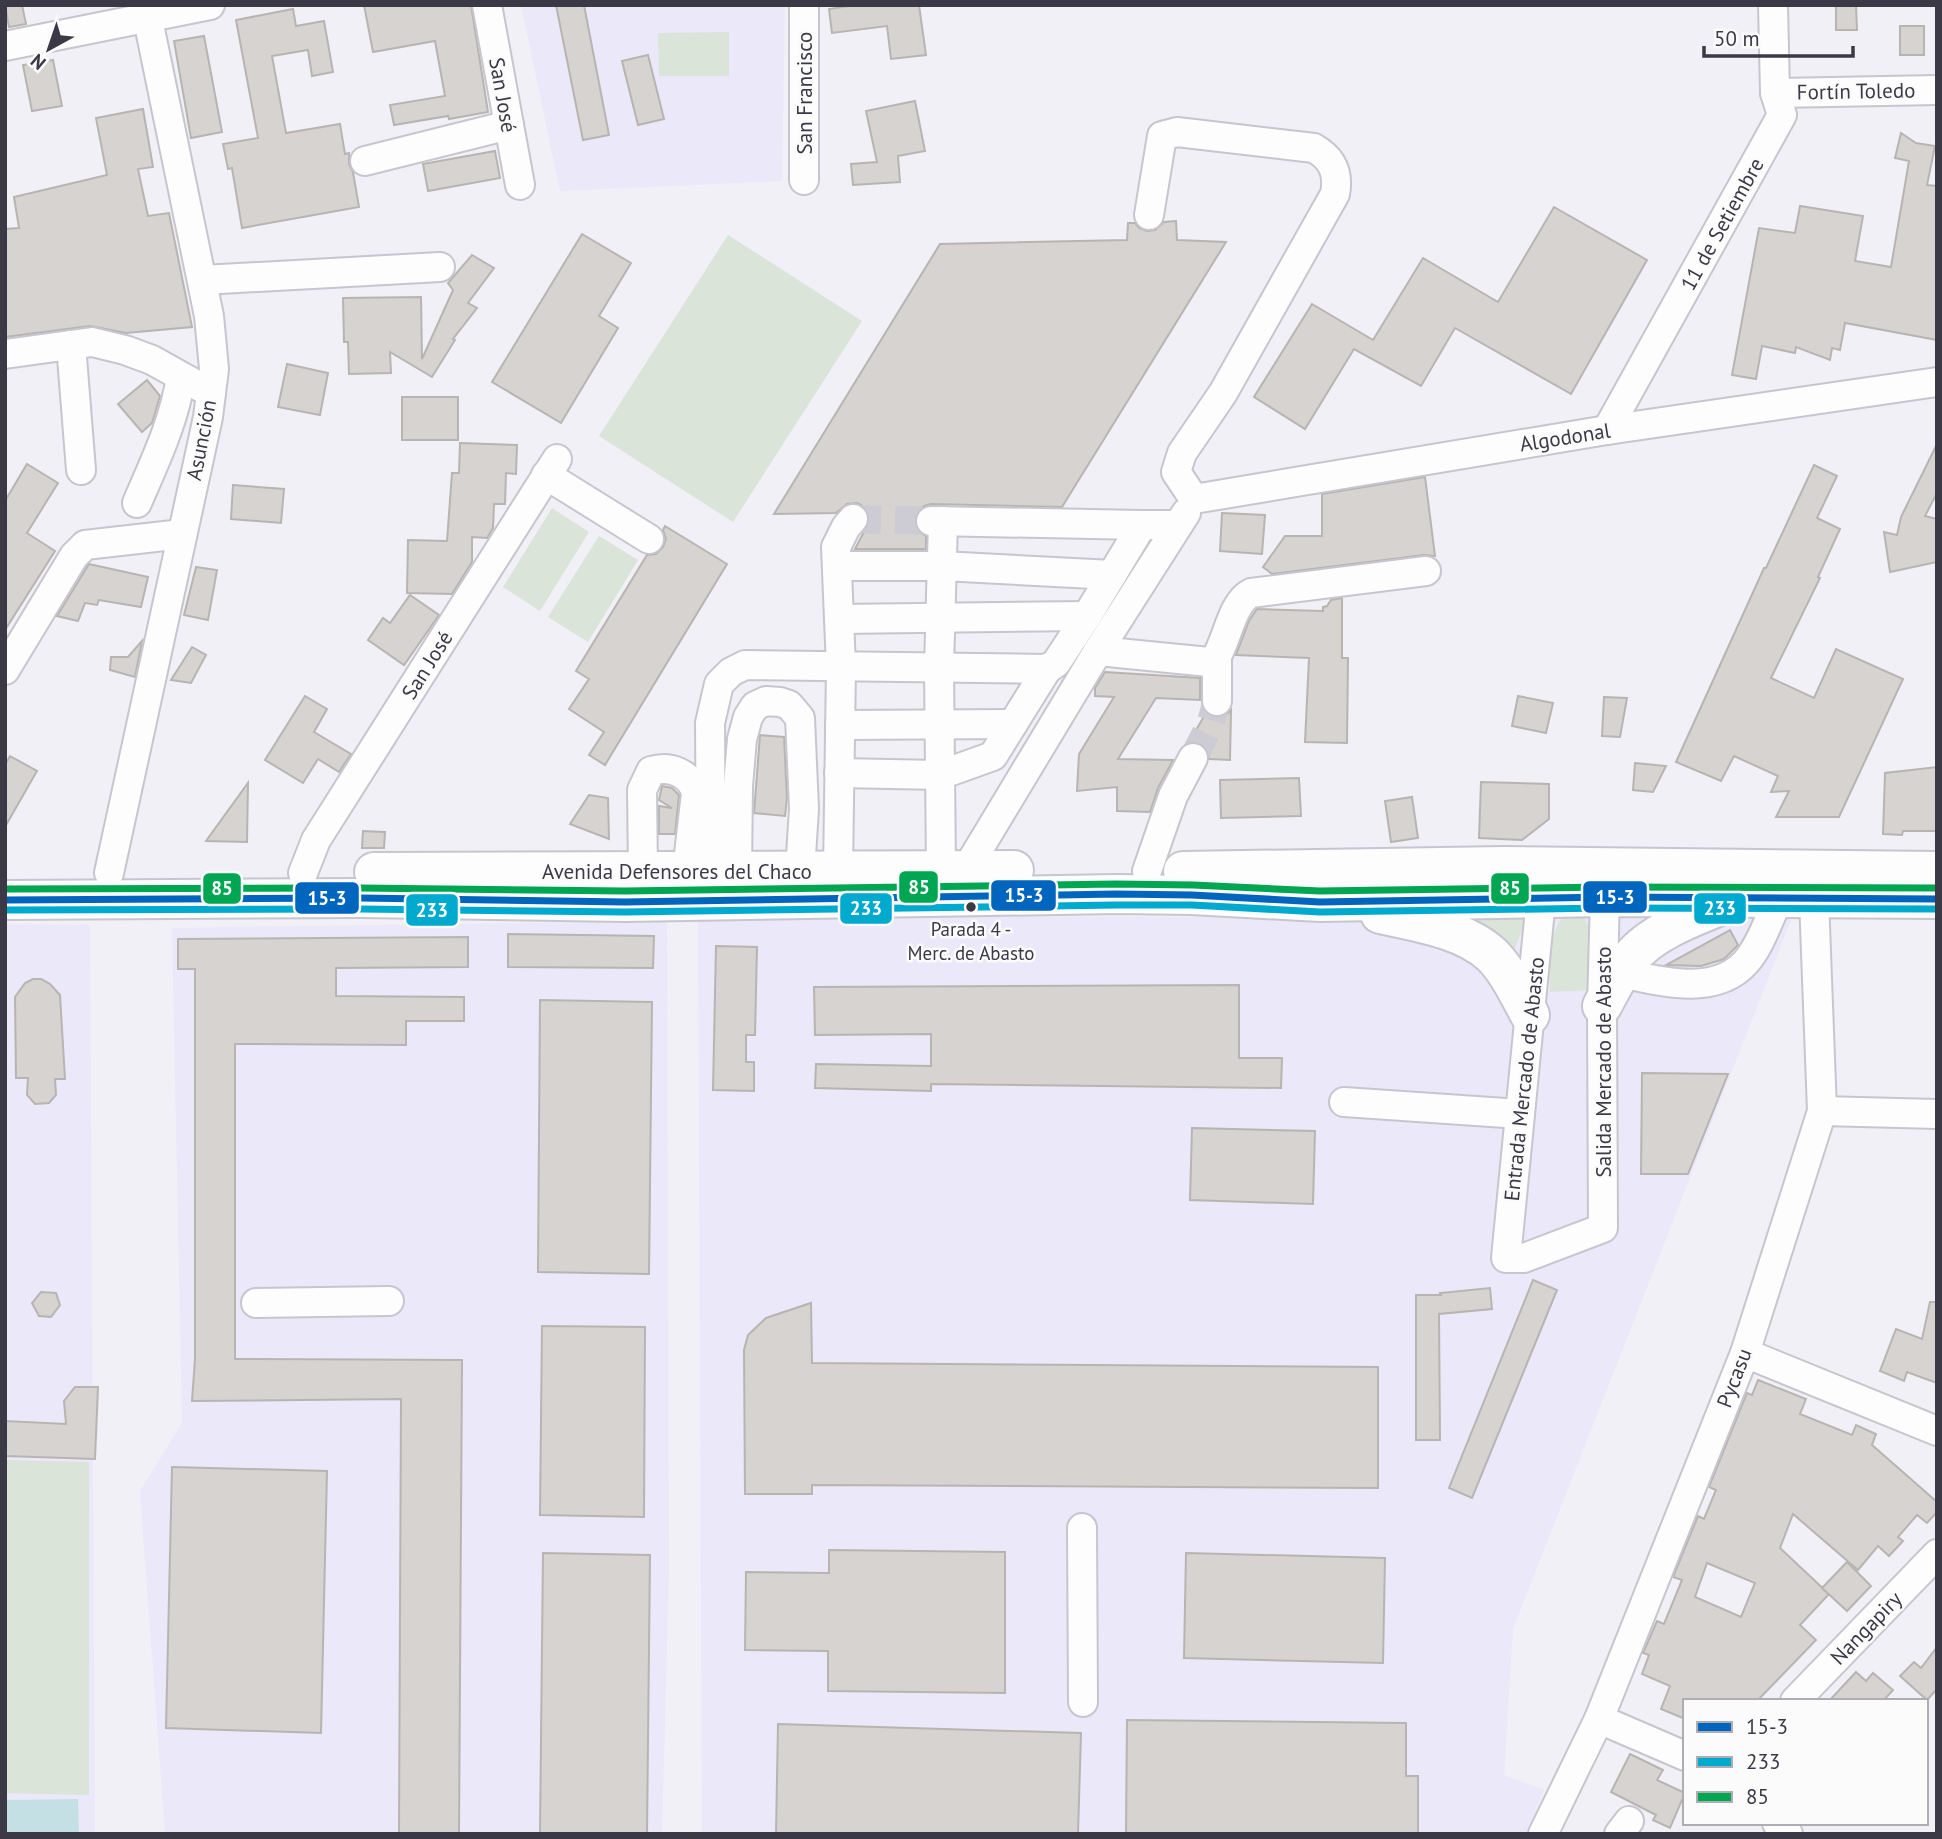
<svg xmlns="http://www.w3.org/2000/svg" width="1942" height="1839" viewBox="0 0 1942 1839" font-family="'PT Sans',sans-serif">
<style>
.built{fill:#ebe8f9}
.green{fill:#dae4d8}
.water{fill:#c4e0e4}
.building{fill:#d7d3d0;stroke:#b8b4b1;stroke-width:2;fill-rule:evenodd}
.lines{fill:none;stroke-linecap:round;stroke-linejoin:round}
.minor-tunnel{stroke:#cdcbd3;stroke-width:28;stroke-dasharray:28 14;stroke-linecap:butt}
.minor-casing{stroke:#c7c5ce;stroke-width:32}
.highway-casing{stroke:#c7c5ce;stroke-width:42}
.minor{stroke:#fdfdfe;stroke-width:28}
.highway{stroke:#fdfdfe;stroke-width:38}
.bus-1-casing{stroke:#fbfbfb;stroke-width:12}
.bus-2-casing{stroke:#fbfbfb;stroke-width:12}
.bus-3-casing{stroke:#fbfbfb;stroke-width:12}
.bus-1{stroke:#0065bd;stroke-width:7}
.bus-2{stroke:#00a9ce;stroke-width:7}
.bus-3{stroke:#00a651;stroke-width:7}
.bus-dot{fill:#3c3947;stroke:#fbfbfb;stroke-width:2.5}
.labels{text-anchor:middle;dominant-baseline:central;stroke-width:5;stroke-linejoin:round;paint-order:stroke}
.bus-label{font-size:19px;fill:#3c3947;stroke:#fbfbfb}
.street-label{font-size:21px;fill:#3c3947;stroke:#fbfbfb}
.line-badge{stroke:#fbfbfb;stroke-width:2.5}
.badge-label{font-size:19px;text-anchor:middle;font-weight:bold;fill:#fff}
</style>
<rect width="100%" height="100%" fill="#f1f0f6"/>
<g class="built">
<polygon points="521,5 785,5 782,181 560,191"/>
<polygon points="698,916 1792,918 1513,1629 1504,1775 1544,1790 1527,1834 702,1834"/>
<polygon points="667,921 669,1570 662,1834 165,1834 140,1491 182,1423 172,928"/>
<polygon points="5,924 90,925 95,1834 5,1834"/>
</g>
<g class="green">
<polygon points="729,32 729,76 659,76 658,33"/>
<polygon points="728,235 862,321 733,522 599,436"/>
<polygon points="552,508 589,532 540,611 503,587"/>
<polygon points="599,536 638,560 588,642 548,617"/>
<path d="M1571,908L1583,914L1595,942L1594,990L1550,992C1550,962 1546,930 1571,908Z"/>
<polygon points="1530,910 1513,953 1463,917"/>
<polygon points="5,1460 89,1462 89,1795 5,1793"/>
</g>
<polygon class="water" points="78,1799 79,1834 5,1834 5,1800"/>
<g class="building">
<polygon points="5,5 22,5 26,24 9,27"/>
<polygon points="364,5 471,5 488,112 449,119 448,116 394,125 390,105 445,96 435,41 373,52"/>
<polygon points="556,5 584,5 609,135 583,140"/>
<polygon points="855,5 919,5 926,55 891,59 887,26 832,33 829,9"/>
<polygon points="1836,5 1856,5 1857,30 1836,30"/>
<polygon points="293,9 296,26 324,21 333,72 312,76 308,50 272,56 286,133 340,124 345,154 349,153 349,164 353,172 359,207 242,228 232,168 228,169 223,144 258,138 236,20"/>
<rect x="1900" y="26" width="24" height="29"/>
<polygon points="204,36 222,132 191,138 174,41"/>
<polygon points="648,55 664,119 638,125 622,61"/>
<polygon points="53,60 62,106 32,111 23,65"/>
<polygon points="915,101 925,151 898,156 900,182 853,185 851,164 877,162 866,111"/>
<polygon points="143,109 153,167 138,169 148,216 169,213 192,327 126,333 90,326 5,337 5,229 19,228 14,197 107,175 96,118"/>
<polygon points="1901,133 1916,143 1935,146 1927,185 1937,186 1937,340 1845,323 1840,350 1832,348 1830,360 1796,347 1795,353 1762,346 1756,379 1732,375 1759,228 1795,233 1800,206 1863,216 1855,261 1891,267 1909,161 1895,158"/>
<polygon points="495,151 500,178 428,191 423,164"/>
<polygon points="1554,207 1647,260 1571,394 1455,328 1421,386 1354,349 1305,429 1254,397 1312,304 1373,340 1423,258 1498,302"/>
<polygon points="1176,221 1177,240 1226,242 1062,507 931,504 924,506 917,512 914,521 917,530 926,536 926,549 855,549 869,522 868,513 863,506 857,503 847,504 836,513 774,514 940,244 1127,240 1128,223 1135,223 1139,228 1147,231 1155,230 1164,222"/>
<polygon points="582,234 631,263 599,316 618,328 561,423 492,382"/>
<polygon points="472,255 494,268 468,303 477,308 453,339 455,340 432,377 390,352 391,373 349,374 348,342 344,342 343,298 421,297 422,359 453,290 448,283"/>
<polygon points="287,364 328,373 320,415 278,407"/>
<polygon points="147,380 160,396 152,423 142,432 118,404"/>
<rect x="402" y="397" width="56" height="43"/>
<polygon points="460,443 517,445 516,474 506,473 505,504 494,504 493,528 487,538 472,537 472,562 452,594 407,593 408,540 447,541 452,473 459,473"/>
<polygon points="1937,444 1937,493 1925,516 1937,519 1937,562 1890,572 1884,532 1897,535 1901,517"/>
<polygon points="27,464 58,483 27,533 55,551 5,630 5,501"/>
<polygon points="1814,465 1837,476 1817,518 1840,529 1818,577 1820,578 1771,678 1814,698 1836,649 1903,679 1839,817 1776,817 1789,791 1771,792 1778,776 1734,756 1721,781 1676,762 1764,568 1766,568"/>
<polygon points="1425,477 1435,556 1424,555 1272,574 1263,567 1285,536 1322,536 1322,494"/>
<polygon points="233,485 284,489 281,523 231,519"/>
<polygon points="1222,513 1265,515 1262,554 1220,551"/>
<polygon points="665,526 727,564 605,765 589,755 604,732 569,709 589,679 576,671 647,555 656,554 663,547 666,539 663,530"/>
<polygon points="89,564 148,577 141,607 99,600 97,605 85,603 78,621 57,616"/>
<polygon points="196,567 217,570 208,620 184,615"/>
<polygon points="410,595 439,615 404,665 368,640 383,618 390,623"/>
<polygon points="1342,598 1342,658 1348,658 1347,743 1305,742 1309,658 1236,655 1249,621 1257,609 1323,611 1323,607 1327,606 1331,600"/>
<polygon points="142,641 135,677 110,670 111,657 128,657"/>
<polygon points="192,647 206,655 191,683 171,680"/>
<polygon points="1105,672 1200,678 1200,700 1156,698 1118,759 1173,760 1158,788 1150,812 1117,811 1117,787 1077,791 1079,754 1114,697 1095,696 1095,688"/>
<polygon points="305,696 327,709 314,732 351,754 339,772 318,759 303,783 265,760"/>
<polygon points="1518,696 1553,703 1546,733 1512,726"/>
<polygon points="1604,697 1627,698 1620,737 1602,736"/>
<polygon points="1231,710 1230,760 1209,759 1207,750 1201,744 1189,742 1206,713 1218,718 1225,716"/>
<polygon points="760,735 784,737 787,798 785,816 754,813"/>
<polygon points="10,756 37,771 5,827 5,765"/>
<polygon points="1635,763 1666,766 1653,792 1633,790"/>
<polygon points="1937,767 1937,831 1903,831 1902,835 1883,834 1885,773"/>
<polygon points="1299,778 1301,816 1221,818 1220,780"/>
<polygon points="1481,782 1549,784 1549,819 1522,840 1479,838"/>
<polygon points="248,783 247,842 206,841"/>
<polygon points="662,786 672,788 679,795 675,834 659,834 659,806 672,808 659,800"/>
<polygon points="589,795 608,798 609,839 570,824"/>
<polygon points="1412,797 1418,838 1391,842 1385,801"/>
<polygon points="363,831 385,832 384,848 362,848"/>
<polygon points="1730,930 1738,945 1724,959 1701,966 1666,965"/>
<polygon points="508,934 654,936 653,968 508,967"/>
<polygon points="468,937 468,967 336,968 336,996 464,997 464,1021 406,1021 406,1045 235,1044 235,1359 462,1360 459,1834 399,1834 401,1399 192,1401 195,1359 195,969 178,969 178,939"/>
<polygon points="716,946 757,947 755,1035 746,1035 746,1062 754,1062 754,1091 713,1090"/>
<polygon points="33,979 41,979 50,984 60,995 65,1079 55,1079 56,1095 49,1103 35,1104 27,1095 28,1078 16,1078 15,997 25,983"/>
<polygon points="1239,985 1239,1058 1282,1058 1281,1088 931,1084 931,1091 815,1088 816,1064 931,1066 931,1034 815,1035 814,987"/>
<polygon points="540,1000 652,1002 649,1274 538,1272"/>
<polygon points="1642,1073 1728,1074 1688,1174 1641,1174"/>
<polygon points="1192,1128 1315,1131 1313,1204 1190,1200"/>
<polygon points="1533,1280 1557,1290 1472,1498 1449,1488"/>
<polygon points="1490,1288 1492,1309 1439,1314 1440,1440 1416,1440 1416,1295 1441,1295 1440,1293"/>
<polygon points="41,1292 56,1293 60,1305 51,1317 39,1316 32,1303"/>
<polygon points="1930,1302 1937,1302 1937,1383 1907,1372 1904,1381 1880,1371 1896,1329 1922,1339"/>
<polygon points="811,1303 812,1363 1378,1367 1378,1488 812,1485 812,1494 745,1494 744,1350 748,1335 766,1318"/>
<polygon points="542,1326 645,1327 644,1517 540,1515"/>
<path d="M1758,1380L1806,1399L1800,1414L1852,1435L1856,1425L1876,1434L1872,1445L1937,1502V1512L1927,1523L1917,1515L1898,1537L1903,1541L1889,1556L1878,1546L1858,1570L1793,1514L1780,1548L1829,1594L1800,1625L1816,1640L1757,1701H1685V1719L1661,1709L1670,1686L1642,1674L1649,1655L1643,1653L1657,1621L1664,1624L1682,1580L1673,1577L1698,1516L1704,1519L1716,1490L1709,1487L1747,1393L1752,1395ZM1707,1563L1755,1583L1741,1617L1695,1597Z"/>
<polygon points="75,1387 98,1387 95,1459 5,1456 5,1421 66,1424 64,1401"/>
<polygon points="172,1467 327,1471 321,1733 166,1728"/>
<polygon points="829,1550 1005,1552 1005,1693 828,1691 828,1651 745,1650 746,1572 829,1573"/>
<polygon points="543,1553 650,1555 647,1834 540,1834"/>
<polygon points="1186,1553 1385,1558 1383,1663 1184,1658"/>
<polygon points="1847,1562 1871,1586 1847,1611 1822,1588"/>
<polygon points="1937,1647 1937,1689 1927,1700 1900,1676 1914,1662 1921,1668"/>
<polygon points="1856,1672 1866,1681 1873,1673 1893,1690 1883,1701 1829,1701"/>
<polygon points="1127,1720 1406,1723 1406,1776 1418,1776 1418,1834 1126,1834"/>
<polygon points="778,1724 1081,1733 1078,1834 776,1834"/>
<polygon points="1630,1754 1663,1770 1657,1780 1685,1793 1670,1828 1653,1820 1656,1815 1611,1792"/>
</g>
<g class="lines">
<g class="minor-tunnel">
<polyline points="853,519 931,521"/>
<polyline points="1193,758 1210,725 1217,701"/>
</g>
<g class="minor-casing">
<g id="minor">
<polyline points="487,5 520,185"/>
<polyline points="5,46 210,5"/>
<polyline points="1775,93 1937,90"/>
<polyline points="365,161 509,125"/>
<polyline points="804,180 804,5"/>
<path d="M1149,215L1162,136L1177,132L1314,148C1333,159 1339,173 1335,194L1223,393L1182,453L1176,472L1194,499"/>
<polyline points="202,280 440,267"/>
<polyline points="71,345 81,470"/>
<polyline points="5,354 92,342 125,350 152,360 211,393"/>
<polyline points="1607,430 1782,115 1775,93 1773,5"/>
<polyline points="546,475 649,539"/>
<polyline points="1194,499 1607,430 1937,382"/>
<path d="M137,503C155,461 174,422 181,377"/>
<polyline points="931,521 1142,525"/>
<polyline points="837,566 942,566 1112,575"/>
<polyline points="839,619 1087,616"/>
<path d="M1098,651L1209,662L1214,661C1227,643 1231,603 1251,593L1426,571"/>
<polyline points="5,670 74,556 85,545 182,534"/>
<polyline points="1217,701 1217,658"/>
<polyline points="840,725 1013,724"/>
<polyline points="839,773 940,775 993,756 1047,669"/>
<polyline points="941,870 939,668 943,521"/>
<polyline points="966,870 1098,651 1186,513"/>
<path d="M643,871L642,790L651,771C671,765 691,774 696,793L687,871"/>
<polyline points="711,871 710,723 719,684 731,672 745,665 1047,669 1056,663 1087,616 1142,525 1178,525"/>
<polyline points="737,871 738,786 742,739 748,717 755,706 766,701 780,702 789,705 800,718 804,809 800,871"/>
<polyline points="838,871 841,667 836,547 846,527 853,519"/>
<polyline points="1147,871 1173,796 1193,758"/>
<polyline points="109,873 208,417 214,369 209,316 145,5"/>
<polyline points="303,873 316,840 557,459"/>
<polyline points="1541,899 1506,1258 1524,1258 1603,1228 1602,1006 1605,897"/>
<path d="M1621,973C1660,981 1715,997 1746,962C1761,945 1769,918 1779,898"/>
<polyline points="1344,1102 1520,1114"/>
<polyline points="1822,1111 1937,1114"/>
<polyline points="256,1303 389,1301"/>
<polyline points="1745,1353 1937,1431"/>
<polyline points="1082,1528 1083,1702"/>
<polyline points="1795,1701 1937,1554"/>
<polyline points="1599,1719 1685,1756"/>
<polyline points="1777,1823 1788,1834"/>
<polyline points="1543,1834 1599,1719 1745,1353 1822,1111 1814,899"/>
<polyline points="1619,1834 1629,1821"/>
</g>
</g>
<g class="highway-casing">
<g id="highway">
<polyline points="1183,871 1504,866 1937,871"/>
<polyline points="374,872 1014,870"/>
<polyline points="5,900 360,898 625,902 1116,894 1192,895 1320,902 1605,897 1937,899"/>
<path d="M1380,914C1417,922 1464,929 1492,955C1508,971 1519,995 1530,1015"/>
<path d="M1602,1006C1611,990 1619,973 1630,959C1651,932 1695,916 1725,904"/>
</g>
</g>
<use href="#minor" class="minor"/>
<use href="#highway" class="highway"/>
<g class="bus-1-casing">
<polyline id="bus-1" points="5,900 360,898 625,902 1116,894 1192,895 1320,902 1605,897 1937,899"/>
</g>
<g class="bus-2-casing">
<polyline id="bus-2" points="5,910 360,909 625,912 1116,905 1192,905 1320,912 1605,908 1937,909"/>
</g>
<g class="bus-3-casing">
<polyline id="bus-3" points="5,889 360,888 625,891 1116,884 1193,885 1320,891 1605,887 1937,888"/>
</g>
<use href="#bus-1" class="bus-1"/>
<use href="#bus-2" class="bus-2"/>
<use href="#bus-3" class="bus-3"/>
</g>
<circle class="bus-dot" cx="971" cy="907" r="6"/>
<g class="labels">
<g class="bus-label">
<text x="971" y="929">Parada 4 -<tspan x="971" dy="24">Merc. de Abasto</tspan></text>
</g>
<g class="street-label">
<text transform="translate(1856 91) rotate(-1)">Fortín Toledo</text>
<text transform="translate(804 93) rotate(-90)">San Francisco</text>
<text transform="translate(503 95) rotate(80)">San José</text>
<text transform="translate(1722 224) rotate(-61)">11 de Setiembre</text>
<text transform="translate(1565 437) rotate(-9)">Algodonal</text>
<text transform="translate(201 440) rotate(-79)">Asunción</text>
<text transform="translate(427 665) rotate(-58)">San José</text>
<text x="677" y="871">Avenida Defensores del Chaco</text>
<text transform="translate(1603 1062) rotate(-90)">Salida Mercado de Abasto</text>
<text transform="translate(1524 1079) rotate(-84)">Entrada Mercado de Abasto</text>
<text transform="translate(1734 1378) rotate(-69)">Pycasu</text>
<text transform="translate(1866 1628) rotate(-46)">Nangapiry</text>
</g>
</g>
<g class="line-badge">
<rect x="898" y="870" width="41" height="34" rx="7" fill="#00a651"/>
<rect x="1490" y="872" width="40" height="33" rx="7" fill="#00a651"/>
<rect x="202" y="872" width="40" height="33" rx="7" fill="#00a651"/>
<rect x="990" y="879" width="67" height="33" rx="7" fill="#0065bd"/>
<rect x="1582" y="880" width="66" height="34" rx="7" fill="#0065bd"/>
<rect x="294" y="881" width="66" height="34" rx="7" fill="#0065bd"/>
<rect x="1693" y="892" width="54" height="33" rx="7" fill="#00a9ce"/>
<rect x="839" y="892" width="54" height="33" rx="7" fill="#00a9ce"/>
<rect x="405" y="893" width="54" height="34" rx="7" fill="#00a9ce"/>
</g>
<g class="badge-label">
<text x="919" y="894">85</text>
<text x="1510" y="895">85</text>
<text x="222" y="895">85</text>
<text x="1024" y="902">15-3</text>
<text x="1615" y="904">15-3</text>
<text x="327" y="905">15-3</text>
<text x="1720" y="915">233</text>
<text x="866" y="915">233</text>
<text x="432" y="917">233</text>
</g>
<rect width="1942" height="1839" fill="none" stroke="#3c3947" stroke-width="14"/>
<rect x="1683" y="1699" width="245" height="126" fill="#fbfbfb" stroke="#afadb3" stroke-width="2"/>
<rect x="1697" y="1722" width="35" height="10" fill="#0065bd" stroke="#afadb3" stroke-width="2"/>
<text x="1746" y="1734" font-size="21" fill="#3c3947">15-3</text>
<rect x="1697" y="1757" width="35" height="10" fill="#00a9ce" stroke="#afadb3" stroke-width="2"/>
<text x="1746" y="1769" font-size="21" fill="#3c3947">233</text>
<rect x="1697" y="1792" width="35" height="10" fill="#00a651" stroke="#afadb3" stroke-width="2"/>
<text x="1746" y="1804" font-size="21" fill="#3c3947">85</text>
<g transform="translate(49 49) rotate(220)" stroke="#fbfbfb" stroke-width="5" paint-order="stroke">
<path d="M0-5L12 26L0 18L-12 26Z" fill="#3c3947"/>
<text y="-10" font-size="19" font-weight="bold" text-anchor="middle" fill="#3c3947">N</text>
</g>
<path d="M1704 46v10h149v-10" fill="none" stroke="#3c3947" stroke-width="3.5"/>
<text x="1714" y="46" font-size="21" fill="#3c3947" stroke="#fbfbfb" stroke-width="5" paint-order="stroke">50 m</text>
</svg>
